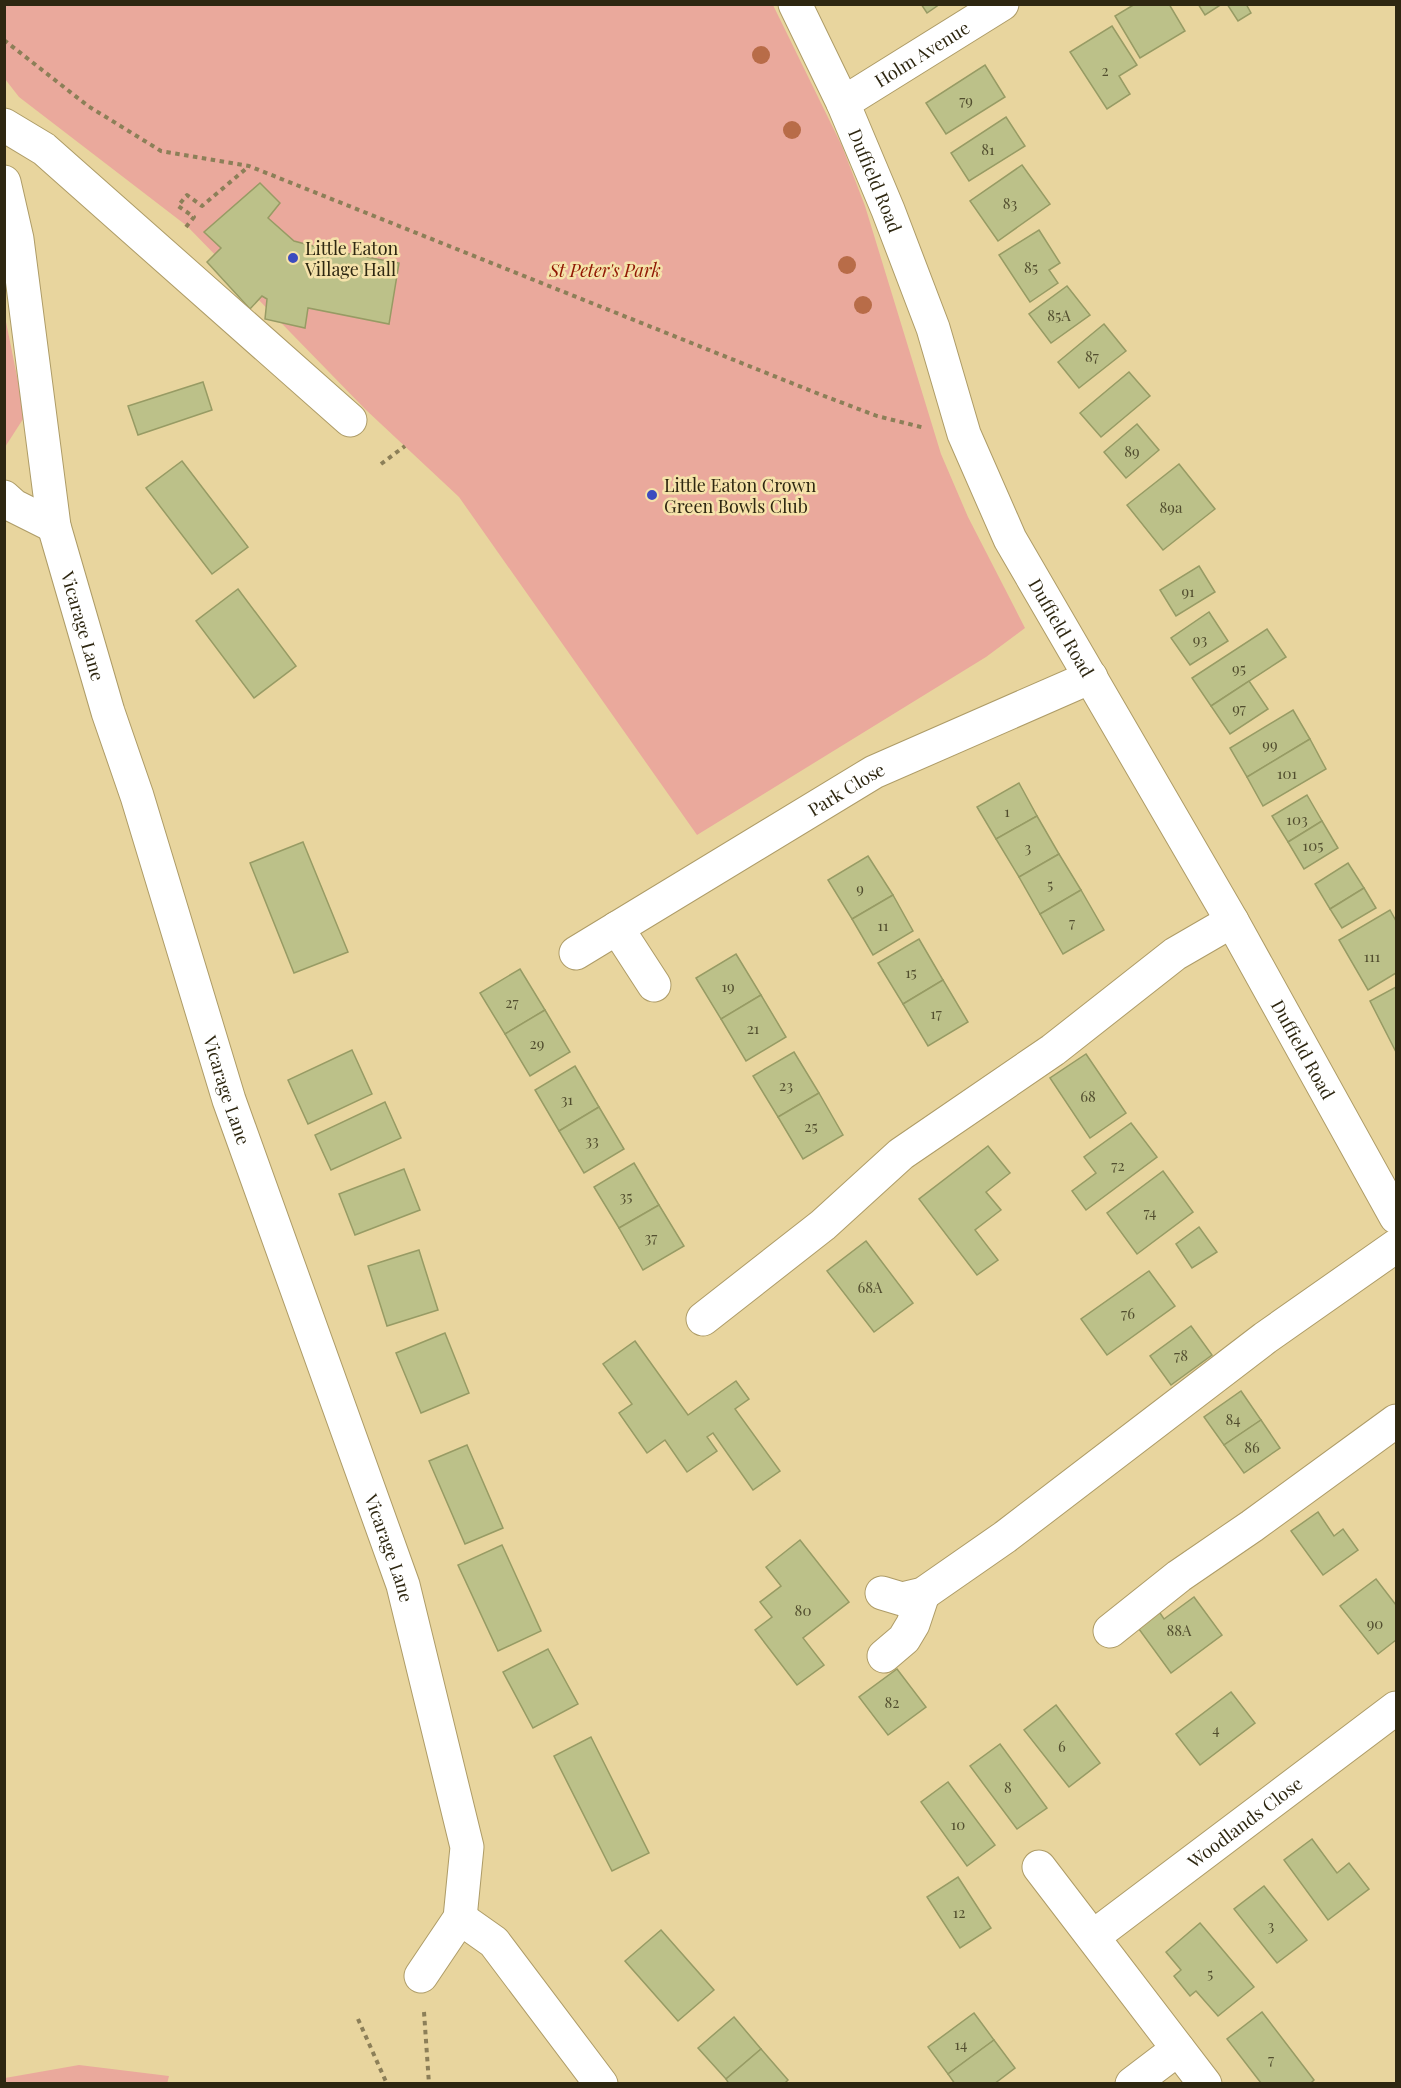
<svg xmlns="http://www.w3.org/2000/svg" width="1401" height="2088" viewBox="0 0 1401 2088" font-family="'Playfair Display',serif">
<style>
.green{fill:#eaa99c}
.building{fill:#bcc189;stroke:#979b64;stroke-width:1.5}
.lines{fill:none;stroke-linecap:round;stroke-linejoin:round}
.minor-casing{stroke:#ae9c67;stroke-width:35}
.path{stroke:#8c7f58;stroke-width:4;stroke-dasharray:4.5 4.5;stroke-linecap:butt}
.minor{stroke:#fff;stroke-width:33}
.tree{fill:#b86c48}
.poi-dot{fill:#3c4bbf;stroke:#f5e2aa;stroke-width:2}
.labels{text-anchor:middle;dominant-baseline:central;stroke-width:5;stroke-linejoin:round;paint-order:stroke}
.number-label{font-size:15px;fill:#524e2f}
.street-label{font-size:18px;fill:#2e2711;stroke:#f5e2aa}
.poi-label{font-size:18px;fill:#2e2711;stroke:#f5e2aa;text-anchor:start}
.park-label{font-size:18px;font-style:italic;fill:#901702;stroke:#f5e2aa}
</style>
<rect width="100%" height="100%" fill="#e8d59e"/>
<g class="green">
<polygon points="4,5 773,5 842,146 865,206 941,454 968,517 1025,628 986,657 697,835 459,497 365,409 187,226 19,97 5,79"/>
<polygon points="4,312 25,416 5,447 4,447"/>
<polygon points="79,2065 169,2076 167,2084 5,2083 5,2078"/>
</g>
<g class="building">
<polygon points="921,4 940,4 927,13"/>
<polygon points="1135,4 1169,4 1185,31 1140,58 1115,16"/>
<polygon points="1198,4 1222,4 1205,15"/>
<polygon points="1227,4 1246,4 1251,13 1238,21"/>
<polygon points="1112,26 1137,65 1119,76 1130,94 1107,109 1070,52"/>
<polygon points="985,65 1005,97 946,134 926,103"/>
<polygon points="1006,117 1025,146 969,181 951,153"/>
<polygon points="1022,165 1050,204 998,241 970,201"/>
<polygon points="260,183 280,203 268,218 294,241 328,250 399,263 389,324 308,308 305,328 265,319 267,299 262,296 250,309 207,262 221,248 204,232"/>
<polygon points="1039,230 1060,263 1049,270 1058,283 1030,302 999,255"/>
<polygon points="1067,286 1090,315 1051,343 1029,314"/>
<polygon points="1104,324 1126,351 1079,388 1058,362"/>
<polygon points="1129,372 1150,396 1101,437 1080,413"/>
<polygon points="203,382 212,410 138,435 128,406"/>
<polygon points="1137,424 1159,450 1126,478 1104,452"/>
<polygon points="182,461 248,547 212,574 146,488"/>
<polygon points="1179,464 1215,509 1163,550 1127,505"/>
<polygon points="1199,566 1215,592 1176,616 1160,590"/>
<polygon points="238,589 296,666 254,698 196,621"/>
<polygon points="1209,612 1228,641 1190,665 1171,638"/>
<polygon points="1267,629 1286,657 1211,706 1192,678"/>
<polygon points="1249,681 1268,709 1230,734 1211,706"/>
<polygon points="1293,710 1310,739 1247,777 1230,748"/>
<polygon points="1310,739 1326,769 1263,806 1247,777"/>
<polygon points="1019,783 1037,816 996,839 977,807"/>
<polygon points="1307,795 1322,821 1288,842 1272,816"/>
<polygon points="1037,816 1059,854 1019,877 996,839"/>
<polygon points="1322,821 1338,848 1304,869 1288,842"/>
<polygon points="303,842 348,952 294,973 250,863"/>
<polygon points="1059,854 1081,890 1040,914 1019,877"/>
<polygon points="868,856 893,895 852,919 828,880"/>
<polygon points="1348,863 1364,888 1330,909 1315,884"/>
<polygon points="1364,888 1376,908 1342,928 1330,909"/>
<polygon points="1081,890 1104,930 1063,954 1040,914"/>
<polygon points="893,895 913,931 873,955 852,919"/>
<polygon points="1390,910 1396,921 1396,973 1368,990 1339,940"/>
<polygon points="919,939 943,980 903,1004 878,963"/>
<polygon points="736,954 761,995 721,1019 696,978"/>
<polygon points="520,969 545,1010 505,1034 480,993"/>
<polygon points="943,980 968,1022 928,1046 903,1004"/>
<polygon points="1396,987 1396,1052 1370,1001"/>
<polygon points="761,995 786,1037 746,1061 721,1019"/>
<polygon points="545,1010 570,1052 530,1076 505,1034"/>
<polygon points="352,1050 372,1094 308,1124 288,1080"/>
<polygon points="794,1052 819,1093 778,1117 753,1076"/>
<polygon points="1086,1054 1126,1113 1090,1138 1050,1078"/>
<polygon points="575,1066 599,1107 559,1131 535,1090"/>
<polygon points="819,1093 843,1135 803,1159 778,1117"/>
<polygon points="385,1102 401,1138 331,1170 315,1135"/>
<polygon points="599,1107 624,1149 584,1173 559,1131"/>
<polygon points="1131,1123 1157,1157 1086,1210 1072,1191 1096,1173 1084,1157"/>
<polygon points="988,1146 1010,1173 986,1192 1001,1210 975,1230 998,1260 977,1275 919,1199"/>
<polygon points="634,1163 659,1205 619,1228 594,1187"/>
<polygon points="404,1169 420,1210 355,1235 339,1194"/>
<polygon points="1163,1171 1193,1212 1137,1254 1107,1213"/>
<polygon points="659,1205 684,1246 643,1270 619,1228"/>
<polygon points="1199,1227 1217,1252 1192,1268 1176,1244"/>
<polygon points="866,1241 913,1303 874,1332 827,1271"/>
<polygon points="419,1250 438,1310 387,1326 368,1266"/>
<polygon points="1149,1271 1175,1306 1107,1355 1081,1319"/>
<polygon points="1191,1326 1212,1355 1171,1385 1150,1356"/>
<polygon points="445,1333 469,1393 421,1413 396,1353"/>
<polygon points="635,1341 688,1415 736,1381 749,1399 735,1409 780,1471 753,1490 713,1433 707,1437 717,1451 687,1472 665,1440 647,1453 619,1413 632,1404 603,1364"/>
<polygon points="1241,1391 1261,1420 1224,1445 1204,1417"/>
<polygon points="1261,1420 1280,1448 1244,1473 1224,1445"/>
<polygon points="467,1445 503,1528 465,1544 429,1461"/>
<polygon points="1318,1512 1334,1536 1343,1529 1358,1550 1323,1575 1291,1531"/>
<polygon points="800,1540 849,1602 803,1638 824,1665 797,1685 755,1630 772,1617 760,1602 781,1586 766,1567"/>
<polygon points="502,1545 541,1631 498,1651 458,1565"/>
<polygon points="1376,1579 1396,1605 1396,1640 1378,1654 1340,1606"/>
<polygon points="1194,1597 1222,1635 1171,1673 1136,1625 1158,1610 1164,1619"/>
<polygon points="548,1649 578,1704 533,1728 503,1672"/>
<polygon points="897,1669 926,1707 888,1735 859,1697"/>
<polygon points="1231,1692 1255,1723 1200,1765 1176,1734"/>
<polygon points="1056,1705 1100,1763 1069,1787 1024,1730"/>
<polygon points="591,1737 649,1853 612,1871 554,1756"/>
<polygon points="1000,1744 1047,1808 1017,1829 970,1766"/>
<polygon points="948,1782 995,1845 967,1866 921,1802"/>
<polygon points="1312,1839 1337,1873 1349,1863 1369,1889 1328,1920 1284,1860"/>
<polygon points="958,1877 991,1928 960,1948 927,1897"/>
<polygon points="1264,1886 1307,1940 1277,1963 1234,1909"/>
<polygon points="1200,1923 1254,1987 1218,2016 1196,1991 1190,1996 1174,1976 1181,1970 1166,1952"/>
<polygon points="661,1930 714,1990 678,2021 625,1961"/>
<polygon points="1262,2012 1314,2080 1310,2084 1260,2084 1261,2083 1227,2039"/>
<polygon points="974,2013 994,2040 948,2074 928,2047"/>
<polygon points="734,2017 761,2049 726,2079 698,2048"/>
<polygon points="994,2040 1015,2068 994,2084 955,2084 948,2074"/>
<polygon points="761,2049 788,2080 784,2084 729,2084 726,2079"/>
</g>
<g class="lines">
<g class="minor-casing">
<g id="minor">
<path id="s1" d="M795,4L843,103L888,210L933,328L964,434L1010,539L1232,921L1396,1217"/>
<path id="s2" d="M843,103L1002,4"/>
<polyline points="4,125 44,149 350,420"/>
<path id="s3" d="M4,182L17,239L54,526L108,712L137,796L229,1100L403,1585L467,1847L460,1918L421,1976"/>
<polyline points="4,497 14,506 54,526"/>
<polyline points="617,928 654,985"/>
<path id="s4" d="M576,953L874,772L1091,677"/>
<polyline points="703,1319 823,1225 901,1154 1053,1050 1175,954 1232,921"/>
<polyline points="882,1593 902,1599 923,1594 1005,1537 1265,1338 1396,1246"/>
<polyline points="1110,1631 1179,1576 1252,1526 1396,1421"/>
<polyline points="884,1656 904,1639 913,1624 923,1594"/>
<polyline points="1039,1867 1205,2084"/>
<polyline points="460,1918 494,1942 601,2084"/>
<path id="s5" d="M1094,1936L1396,1708"/>
<polyline points="1132,2084 1178,2049"/>
</g>
</g>
<g class="path">
<polyline points="4,40 88,106 161,151 249,166 819,394 877,416 925,428"/>
<polyline points="186,227 194,217 178,206 187,195 202,206 248,167"/>
<polyline points="381,464 405,446"/>
<polyline points="424,2012 429,2084"/>
<polyline points="358,2019 387,2084"/>
</g>
<use href="#minor" class="minor"/>
</g>
<g class="tree">
<circle cx="761" cy="55" r="9"/>
<circle cx="792" cy="130" r="9"/>
<circle cx="847" cy="265" r="9"/>
<circle cx="863" cy="305" r="9"/>
</g>
<g class="poi-dot">
<circle cx="293" cy="258" r="6"/>
<circle cx="652" cy="495" r="6"/>
</g>
<g class="labels">
<g class="number-label">
<text x="1105" y="70">2</text>
<text x="966" y="100">79</text>
<text x="988" y="149">81</text>
<text x="1010" y="203">83</text>
<text x="1031" y="267">85</text>
<text x="1059" y="315">85A</text>
<text x="1092" y="356">87</text>
<text x="1132" y="451">89</text>
<text x="1171" y="507">89a</text>
<text x="1188" y="591">91</text>
<text x="1200" y="639">93</text>
<text x="1239" y="668">95</text>
<text x="1239" y="708">97</text>
<text x="1270" y="744">99</text>
<text x="1287" y="773">101</text>
<text x="1007" y="811">1</text>
<text x="1297" y="819">103</text>
<text x="1313" y="845">105</text>
<text x="1028" y="847">3</text>
<text x="1050" y="884">5</text>
<text x="860" y="888">9</text>
<text x="1072" y="922">7</text>
<text x="883" y="925">11</text>
<text x="1372" y="956">111</text>
<text x="911" y="972">15</text>
<text x="728" y="986">19</text>
<text x="512" y="1002">27</text>
<text x="936" y="1013">17</text>
<text x="753" y="1028">21</text>
<text x="537" y="1043">29</text>
<text x="786" y="1085">23</text>
<text x="1088" y="1096">68</text>
<text x="567" y="1099">31</text>
<text x="811" y="1126">25</text>
<text x="592" y="1140">33</text>
<text x="1118" y="1165">72</text>
<text x="626" y="1196">35</text>
<text x="1150" y="1212">74</text>
<text x="651" y="1237">37</text>
<text x="870" y="1287">68A</text>
<text x="1128" y="1313">76</text>
<text x="1181" y="1355">78</text>
<text x="1233" y="1419">84</text>
<text x="1252" y="1447">86</text>
<text x="803" y="1610">80</text>
<text x="1375" y="1623">90</text>
<text x="1179" y="1630">88A</text>
<text x="892" y="1702">82</text>
<text x="1216" y="1729">4</text>
<text x="1062" y="1746">6</text>
<text x="1008" y="1787">8</text>
<text x="958" y="1824">10</text>
<text x="959" y="1912">12</text>
<text x="1271" y="1925">3</text>
<text x="1210" y="1973">5</text>
<text x="961" y="2044">14</text>
<text x="1271" y="2059">7</text>
</g>
<g class="street-label">
<text stroke="none"><textPath href="#s2" startOffset="93">Holm Avenue</textPath></text>
<text stroke="none"><textPath href="#s1" startOffset="194">Duffield Road</textPath></text>
<text stroke="none"><textPath href="#s3" startOffset="452">Vicarage Lane</textPath></text>
<text stroke="none"><textPath href="#s1" startOffset="680">Duffield Road</textPath></text>
<text stroke="none"><textPath href="#s4" startOffset="316">Park Close</textPath></text>
<text stroke="none"><textPath href="#s1" startOffset="1166">Duffield Road</textPath></text>
<text stroke="none"><textPath href="#s3" startOffset="938">Vicarage Lane</textPath></text>
<text stroke="none"><textPath href="#s3" startOffset="1424">Vicarage Lane</textPath></text>
<text stroke="none"><textPath href="#s5" startOffset="189">Woodlands Close</textPath></text>
</g>
<g class="poi-label">
<text x="305" y="248">Little Eaton<tspan x="305" dy="21">Village Hall</tspan></text>
<text x="664" y="485">Little Eaton Crown<tspan x="664" dy="21">Green Bowls Club</tspan></text>
</g>
<g class="park-label">
<text x="605" y="270">St Peter's Park</text>
</g>
</g>
<rect width="1401" height="2088" fill="none" stroke="#2e2711" stroke-width="12"/>
</svg>
